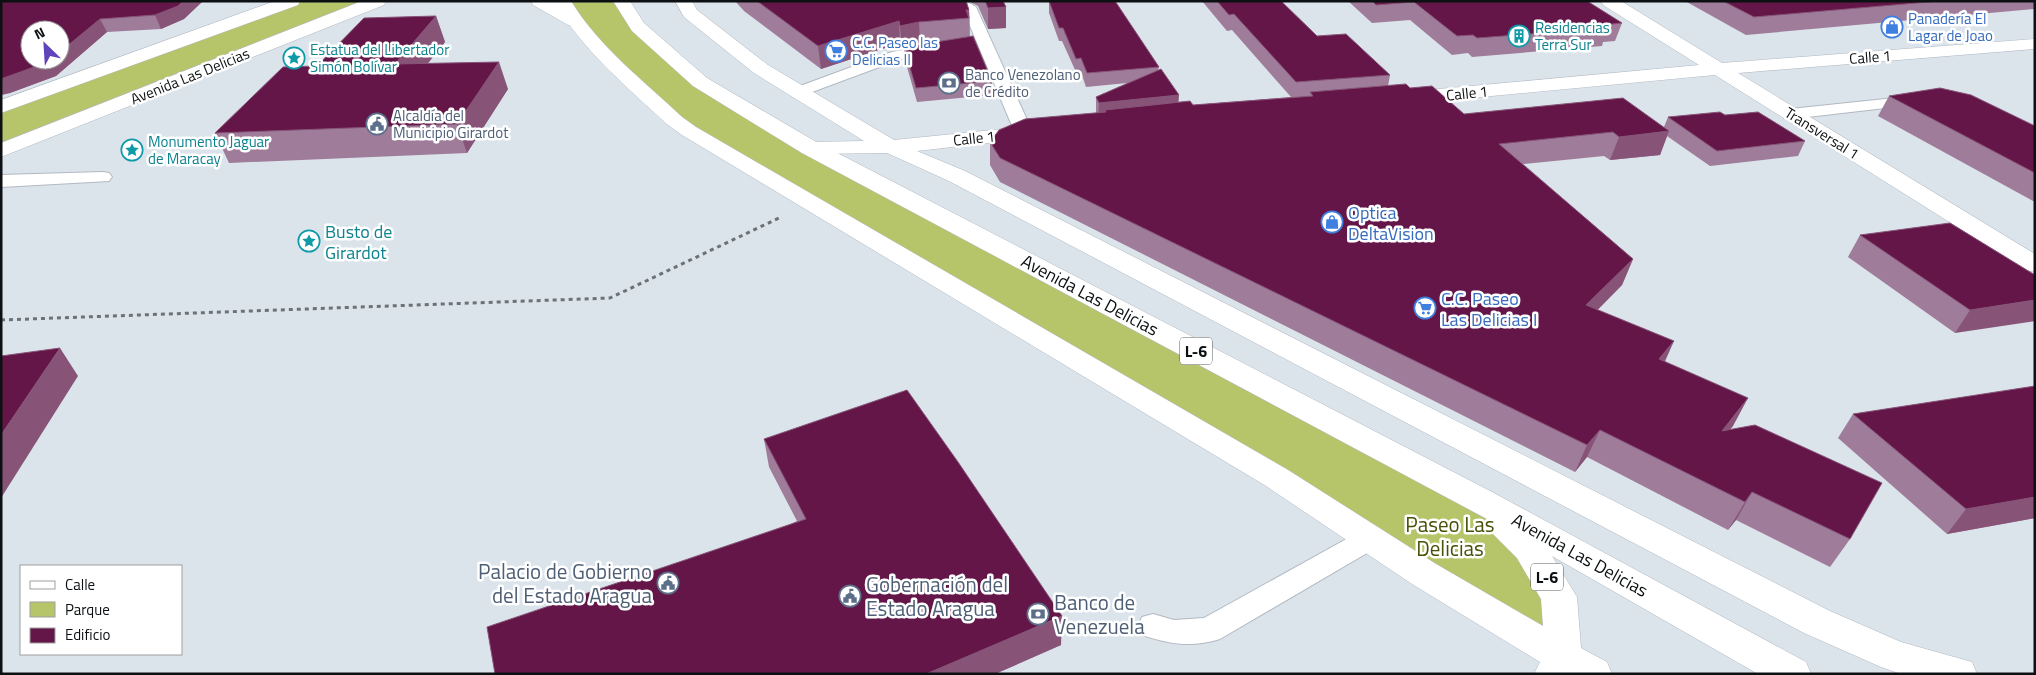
<svg xmlns="http://www.w3.org/2000/svg" width="2036" height="675" viewBox="0 0 2036 675" font-family="'Titillium Web',sans-serif">
<style>
.green{fill:#b6c56a}
.lines{fill:none;stroke-linecap:round;stroke-linejoin:round}
.lane-casing{stroke:#b2b9c2;stroke-width:2}
.street-casing{stroke:#b2b9c2;stroke-width:1}
.primary-casing{stroke:#b2b9c2;stroke-width:1}
.path{stroke:#6c7276;stroke-width:3;stroke-dasharray:4 4;stroke-linecap:butt}
.lane{fill:#fff;fill-rule:evenodd}
.street{fill:#fff;fill-rule:evenodd}
.primary{fill:#fff;fill-rule:evenodd}
.wall{fill:#9f7c99;fill-rule:evenodd}
.shaded-wall{fill:#875478}
.building{fill:#631647;stroke:#875478}
.labels{text-anchor:middle;dominant-baseline:central;stroke-width:5;stroke-linejoin:round;paint-order:stroke}
.far-shop-label{font-size:15px;fill:#366cbe;stroke:#fff;text-anchor:start}
.far-culture-label{font-size:15px;fill:#0d838f;stroke:#fff;text-anchor:start}
.far-street-label{font-size:15px;fill:#0d1012;stroke:#fff}
.far-service-label{font-size:15px;fill:#4e5e75;stroke:#fff;text-anchor:start}
.shield{fill:#fff;stroke:#565859;stroke-width:1}
.shield-label{font-size:16px;font-weight:bold;fill:#0d1012}
.shop-label{font-size:18px;fill:#366cbe;stroke:#fff;text-anchor:start}
.culture-label{font-size:18px;fill:#0d838f;stroke:#fff;text-anchor:start}
.street-label{font-size:18px;fill:#0d1012;stroke:#fff}
.near-park-label{font-size:21px;fill:#495108;stroke:#fff}
.near-service-label{font-size:21px;fill:#4e5e75;stroke:#fff;text-anchor:start}
</style>
<rect width="100%" height="100%" fill="#dbe3eb"/>
<g class="green">
<polygon points="292,1 378,1 1,151 1,107"/>
<polygon points="539,1 621,1 700,82 1480,500 1529,549 1563,655 689,131 574,22"/>
</g>
<g class="lines">
<g class="lane-casing">
<g id="lane">
<polygon points="969,3 976,7 1033,133 1030,137 1024,138 1018,137 1015,133 962,7"/>
<polygon points="935,44 940,45 942,48 940,51 901,59 804,95 792,95 790,92 792,89 892,52"/>
<polygon points="1914,96 1920,98 1922,101 1920,104 1790,119 1784,118 1782,114 1784,110 1790,109"/>
<polygon points="103,172 109,173 112,177 109,181 1,187 1,175"/>
<path d="M1369,528L1379,532L1383,539L1379,546L1220,639C1192,648 1169,644 1142,635L1138,626L1142,617L1153,614L1174,620L1204,618L1359,532Z"/>
</g>
</g>
<g class="street-casing">
<g id="street">
<polygon points="275,1 300,1 298,5 1,113 1,100"/>
<polygon points="362,1 386,1 384,5 1,157 1,143"/>
<polygon points="531,1 552,1 580,17 583,21 580,25 574,26 568,25 533,5"/>
<polygon points="675,1 692,1 697,10 768,65 894,140 1032,126 1039,128 1042,132 1039,136 1032,138 917,151 965,171 1830,611 1901,642 1972,662 1977,674 1901,674 1881,667 1804,633 949,181 887,153 810,154 802,153 799,148 802,143 810,142 864,141 754,73 684,17"/>
<polygon points="1601,1 1621,1 1722,63 2035,39 2035,49 1738,73 2035,254 2035,272 2026,270 1715,75 1406,104 1399,102 1396,98 1399,94 1406,92 1699,65 1603,5"/>
</g>
</g>
<g class="primary-casing">
<path id="primary" d="M554,1H571C598,46 644,81 682,117L696,127L1288,470L1436,564L1543,626L1541,599L1517,558L1490,531L1485,522L1487,519L802,153L693,86L632,31L613,1H630L644,23L707,78L818,143L1492,492L1806,662L1811,674H1758L1552,556L1577,597L1581,648L1607,662L1612,674H1534L1540,662L1412,584L1266,486L682,135L668,125C627,87 582,50 554,1Z"/>
</g>
<polyline class="path" points="1,320 610,298 779,218"/>
<use href="#lane" class="lane"/>
<use href="#street" class="street"/>
<use href="#primary" class="primary"/>
</g>
<g class="wall">
<polygon points="1,1 203,1 184,19 161,29 107,32 56,76 10,93 1,95"/>
<path d="M735,1H1003L1006,28L988,29L978,6L968,1L966,3L969,10L970,37L992,81V95L917,102L905,60L904,47L902,48L900,43L821,69L744,11ZM933,42L909,46L920,43Z"/>
<polygon points="1049,1 1115,1 1159,67 1158,70 1179,103 1193,105 1291,97 1232,30 1227,31 1202,1 1281,1 1317,36 1390,75 1388,86 1410,88 1464,114 1664,127 1668,117 1725,115 1805,141 1798,156 1710,166 1667,136 1660,155 1610,160 1604,156 1523,164 1633,259 1622,285 1597,310 1665,361 1733,426 1730,429 1850,539 1830,567 1736,520 1728,530 1587,457 1575,472 1000,182 990,165 990,142 1096,113 1096,97 1127,83 1086,87 1081,72 1076,72 1062,41 1059,41 1049,13"/>
<polygon points="1348,1 1587,1 1622,23 1615,41 1603,42 1602,46 1472,57 1468,53 1452,55 1410,20 1372,23"/>
<polygon points="1685,1 2035,1 2035,9 1746,35"/>
<polygon points="436,16 445,42 428,63 508,89 467,153 229,163 215,133 317,66"/>
<polygon points="1889,96 2035,126 2035,202 1878,116"/>
<polygon points="1860,235 2035,275 1955,333 1848,257"/>
<polygon points="2035,386 2035,518 1947,534 1838,438 1853,414"/>
<polygon points="764,439 1061,645 995,674 495,674 797,521 769,467"/>
</g>
<g class="shaded-wall">
<polygon points="183,1 203,1 184,19 161,29 155,15"/>
<polygon points="1006,7 1006,28 988,29 988,8"/>
<polygon points="966,10 969,10 970,31 969,18"/>
<polygon points="436,16 445,42 405,92 395,64"/>
<polygon points="100,19 107,32 56,76 10,93 1,95 1,79 51,60 60,60 60,52"/>
<polygon points="899,21 900,43 821,69 818,46"/>
<polygon points="919,22 920,43 902,48 900,26"/>
<polygon points="499,62 508,89 467,153 457,124"/>
<polygon points="1179,95 1178,109 1106,112 1105,110 1105,117 1098,118 1099,103"/>
<polygon points="1669,131 1660,155 1610,160 1619,137"/>
<polygon points="1633,259 1622,285 1576,332 1586,305"/>
<polygon points="2035,300 2035,321 1955,333 1970,310"/>
<polygon points="1674,341 1662,368 1659,359"/>
<polygon points="60,348 78,376 1,498 1,435"/>
<polygon points="1748,398 1733,426 1707,458 1722,431"/>
<polygon points="1600,430 1587,457 1575,472 1587,445"/>
<polygon points="1752,492 1736,520 1728,530 1745,502"/>
<polygon points="2035,497 2035,518 1947,534 1966,509"/>
<polygon points="1062,616 1061,645 995,674 926,674"/>
</g>
<g class="building">
<polygon points="1,1 183,1 178,6 155,15 100,19 60,52 60,30 30,30 30,60 51,60 48,62 1,79"/>
<polygon points="757,1 966,1 969,10 966,10 969,18 919,22 900,26 899,21 818,46"/>
<polygon points="985,1 1003,1 1006,7 988,8"/>
<polygon points="1049,1 1115,1 1159,67 1087,73 1081,58 1076,59 1063,28 1059,28"/>
<polygon points="1217,1 1281,1 1317,36 1346,34 1390,75 1296,82 1234,14 1229,15"/>
<polygon points="1372,1 1587,1 1622,23 1603,25 1608,28 1477,38 1473,35 1457,36 1414,2 1376,5"/>
<polygon points="1723,1 1940,1 1754,17"/>
<polygon points="436,16 395,64 499,62 457,124 215,133 283,67 317,66 364,18"/>
<polygon points="973,36 992,81 916,88 904,47"/>
<polygon points="1161,69 1179,95 1099,103 1096,97"/>
<polygon points="1406,84 1410,88 1432,86 1464,114 1623,98 1669,131 1619,137 1613,132 1499,144 1633,259 1586,305 1674,341 1659,359 1748,398 1722,431 1755,425 1882,483 1850,539 1752,492 1745,502 1600,430 1587,445 1000,158 990,142 999,130 1025,119 1106,112 1105,110 1190,101 1193,105 1313,96 1310,92"/>
<polygon points="1940,88 1971,95 2035,126 2035,173 1889,96"/>
<polygon points="1720,112 1725,115 1758,112 1805,141 1717,151 1668,117"/>
<polygon points="1950,223 2035,275 2035,300 1970,310 1860,235"/>
<polygon points="60,348 1,435 1,356"/>
<polygon points="2035,386 2035,497 1966,509 1853,414"/>
<polygon points="907,390 958,462 1062,616 926,674 495,674 487,627 806,519 764,439"/>
</g>
<defs>
<g id="shop-ring" transform="scale(1.125)"><circle r="9.5" fill="#fff" stroke="#3f7fe0" stroke-width="1.5"/><path d="M-5-2.5h2.3a2.7 3.5 0 0 1 5.4 0H5L5.5 6h-11ZM-1.5-2.5h3a1.5 2.3 0 0 0-3 0Z" fill="#3f7fe0"/></g>
<g id="building-ring" transform="scale(1.125)"><circle r="9.5" fill="#fff" stroke="#0f9aa8" stroke-width="1.5"/><path d="M-4-6H4V6H1V3H-1V6H-4ZM-2.5-4.3h1.7v1.8h-1.7ZM.8-4.3h1.7v1.8H.8ZM-2.5-1h1.7V.8h-1.7ZM.8-1h1.7V.8H.8Z" fill="#0f9aa8"/></g>
<g id="supermarket-ring" transform="scale(1.125)"><circle r="9.5" fill="#fff" stroke="#3f7fe0" stroke-width="1.5"/><path d="M-6-5.5h2.5l.6 2H6L4.5 2H-2.5L-4.4-4H-6ZM-1.5 3.2a1.3 1.3 0 1 0 .1 0ZM3 3.2a1.3 1.3 0 1 0 .1 0Z" fill="#3f7fe0"/></g>
<g id="sight-ring" transform="scale(1.125)"><circle r="9.5" fill="#fff" stroke="#0f9aa8" stroke-width="1.5"/><path d="M0-6L1.8-2.2L6-1.7L2.9 1.2L3.7 5.4L0 3.3L-3.7 5.4L-2.9 1.2L-6-1.7L-1.8-2.2Z" fill="#0f9aa8"/></g>
<g id="bank-ring" transform="scale(1.125)"><circle r="9.5" fill="#fff" stroke="#5c6f8a" stroke-width="1.5"/><path d="M-6-4H6V4H-6ZM0-2.3a2.3 2.3 0 1 0 0 4.6a2.3 2.3 0 1 0 0-4.6Z" fill="#5c6f8a"/></g>
<g id="civic-ring" transform="scale(1.125)"><circle r="9.5" fill="#fff" stroke="#5c6f8a" stroke-width="1.5"/><path d="M-.6-6.5H3V-4.5H.6V-3L4-1V1h2V6H-6V1h2V-1L-.6-3ZM-1.2 2.5V6h2.4V2.5Z" fill="#5c6f8a"/></g>
</defs>
<g fill-rule="evenodd">
<use href="#shop-ring" x="1892" y="27"/>
<use href="#building-ring" x="1519" y="36"/>
<use href="#supermarket-ring" x="836" y="51"/>
<use href="#sight-ring" x="294" y="58"/>
<use href="#bank-ring" x="949" y="83"/>
<use href="#civic-ring" x="377" y="124"/>
<use href="#sight-ring" x="132" y="150"/>
<use href="#shop-ring" x="1332" y="222"/>
<use href="#sight-ring" x="309" y="241"/>
<use href="#supermarket-ring" x="1425" y="308"/>
<use href="#civic-ring" x="668" y="583"/>
<use href="#civic-ring" x="850" y="596"/>
<use href="#bank-ring" x="1038" y="614"/>
</g>
<g class="labels">
<g class="far-shop-label">
<text x="1908" y="18">Panadería El<tspan x="1908" dy="17">Lagar de Joao</tspan></text>
<text x="852" y="42">C.C. Paseo las<tspan x="852" dy="17">Delicias II</tspan></text>
</g>
<g class="far-culture-label">
<text x="1535" y="27">Residencias<tspan x="1535" dy="17">Terra Sur</tspan></text>
<text x="310" y="49">Estatua del Libertador<tspan x="310" dy="17">Simón Bolívar</tspan></text>
<text x="148" y="141">Monumento Jaguar<tspan x="148" dy="17">de Maracay</tspan></text>
</g>
<g class="far-street-label">
<text transform="translate(1870 57) rotate(-4)">Calle 1</text>
<text transform="translate(190 76) rotate(-22)">Avenida Las Delicias</text>
<text transform="translate(1467 93) rotate(-6)">Calle 1</text>
<text transform="translate(1822 133) rotate(32)">Transversal 1</text>
<text transform="translate(974 138) rotate(-6)">Calle 1</text>
</g>
<g class="far-service-label">
<text x="965" y="74">Banco Venezolano<tspan x="965" dy="17">de Crédito</tspan></text>
<text x="393" y="115">Alcaldía del<tspan x="393" dy="17">Municipio Girardot</tspan></text>
</g>
<g class="shield">
<rect x="1180" y="337.5" width="32" height="27" rx="4"/>
<rect x="1531" y="563.5" width="32" height="27" rx="4"/>
</g>
<g class="shield-label">
<text x="1196" y="351">L-6</text>
<text x="1547" y="577">L-6</text>
</g>
<g class="shop-label">
<text x="1348" y="212">Optica<tspan x="1348" dy="21">DeltaVision</tspan></text>
<text x="1441" y="298">C.C. Paseo<tspan x="1441" dy="21">Las Delicias I</tspan></text>
</g>
<g class="culture-label">
<text x="325" y="231">Busto de<tspan x="325" dy="21">Girardot</tspan></text>
</g>
<g class="street-label">
<text transform="translate(1090 295) rotate(28)">Avenida Las Delicias</text>
<text transform="translate(1580 555) rotate(29)">Avenida Las Delicias</text>
</g>
<g class="near-park-label">
<text x="1450" y="524">Paseo Las<tspan x="1450" dy="24">Delicias</tspan></text>
</g>
<g class="near-service-label">
<text x="652" y="571" text-anchor="end">Palacio de Gobierno<tspan x="652" dy="24">del Estado Aragua</tspan></text>
<text x="866" y="584">Gobernación del<tspan x="866" dy="24">Estado Aragua</tspan></text>
<text x="1054" y="602">Banco de<tspan x="1054" dy="24">Venezuela</tspan></text>
</g>
</g>
<rect width="2036" height="675" fill="none" stroke="#0d1012" stroke-width="5"/>
<rect x="20" y="565" width="162" height="90" fill="#ffffff" stroke="#9e9fa0"/>
<rect x="30" y="581" width="25" height="8" fill="#ffffff" stroke="#9e9fa0"/>
<text x="65" y="590" font-size="15" fill="#0d1012">Calle</text>
<rect x="30" y="602" width="25" height="15" fill="#b6c56a" stroke="#9e9fa0"/>
<text x="65" y="615" font-size="15" fill="#0d1012">Parque</text>
<rect x="30" y="628" width="25" height="15" fill="#631647" stroke="#9e9fa0"/>
<text x="65" y="640" font-size="15" fill="#0d1012">Edificio</text>
<g transform="translate(45 45) rotate(335)"><circle r="24" fill="#ffffff" stroke="#9e9fa0"/>
<path d="M0-4L9 19L0 12L-9 19Z" fill="#5f43bc"/>
<text y="-8" font-size="14" font-weight="bold" text-anchor="middle" fill="#0d1012">N</text>
</g>
</svg>
